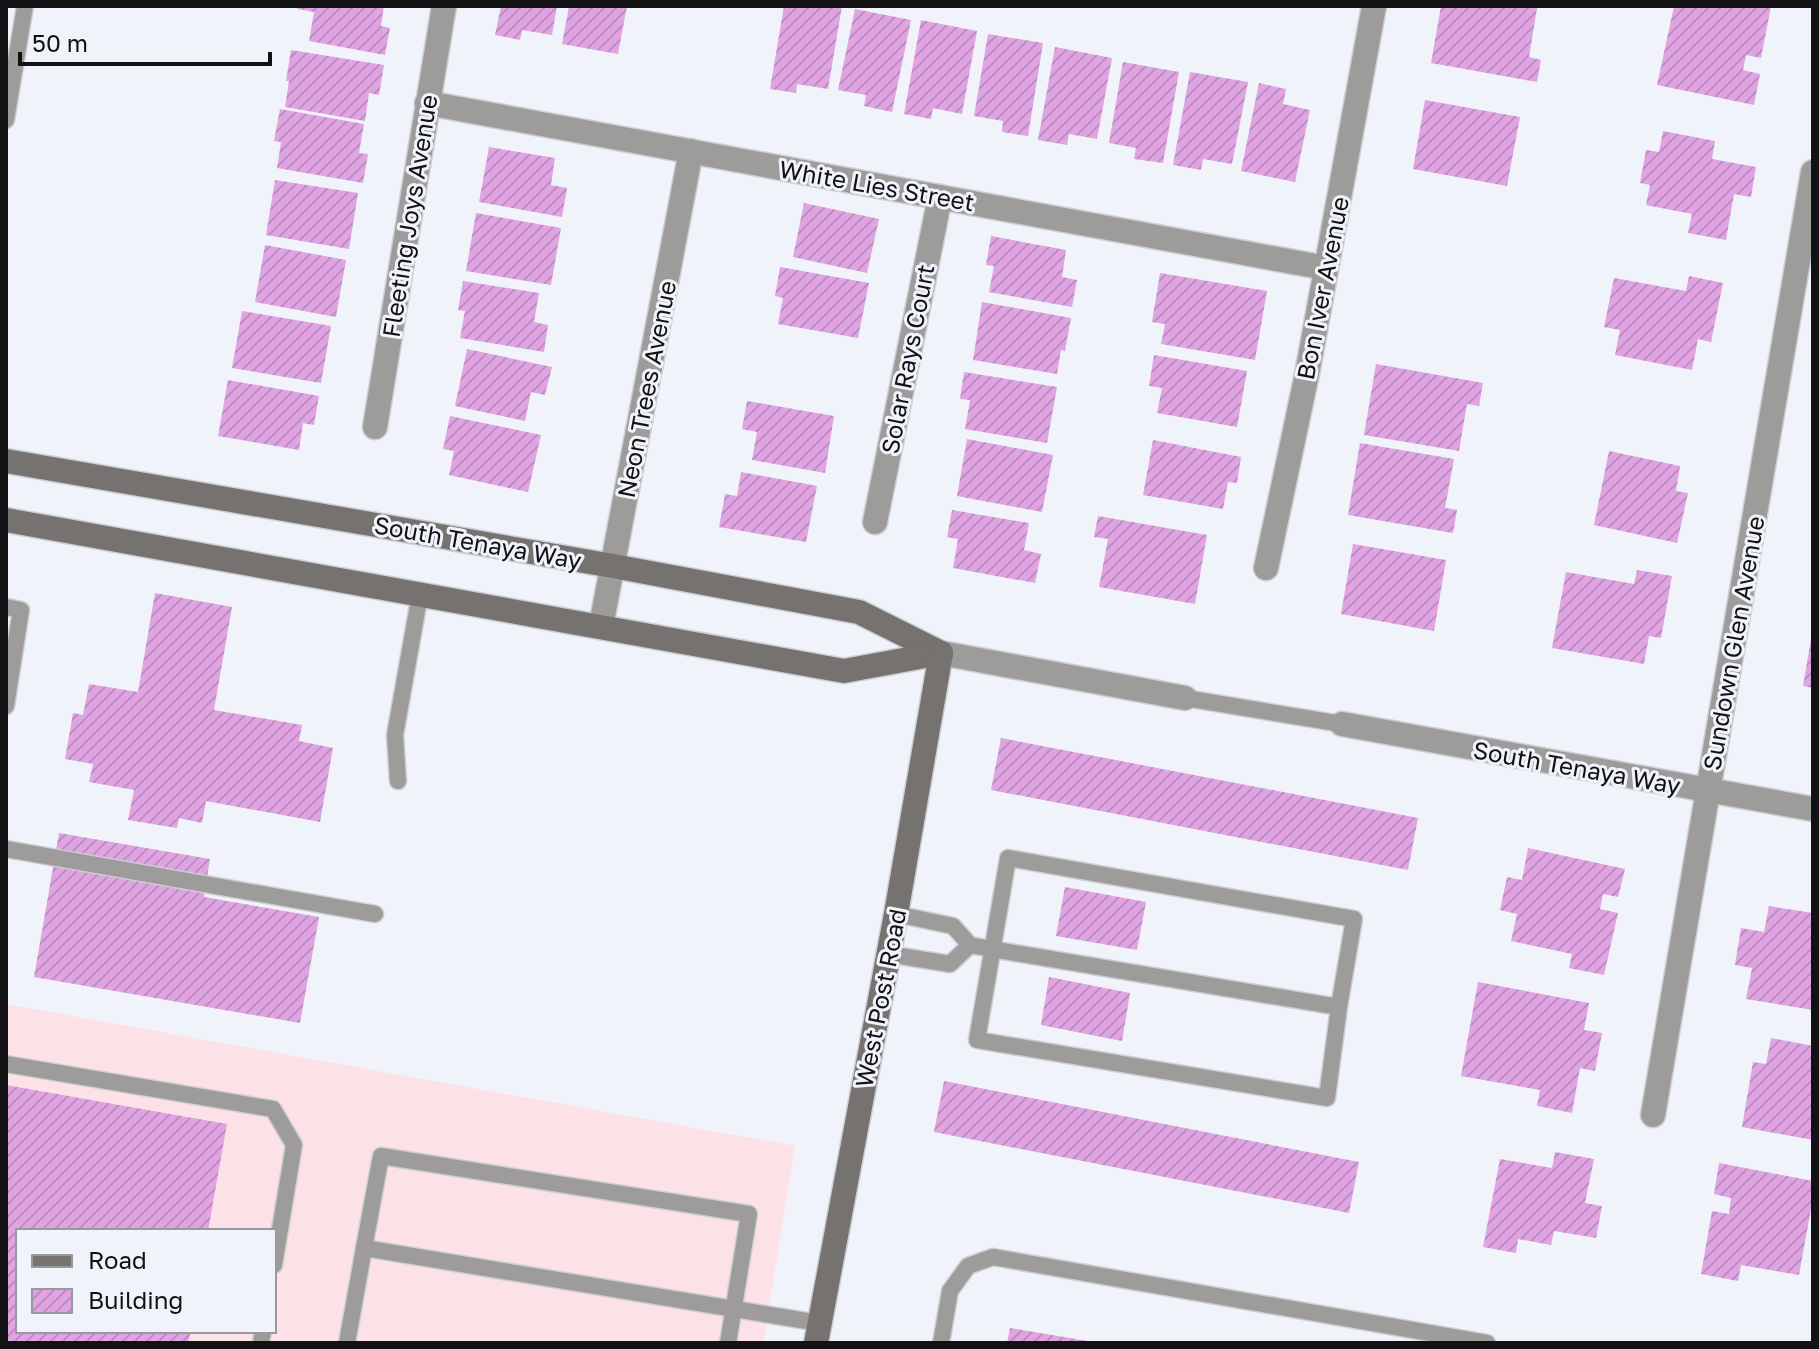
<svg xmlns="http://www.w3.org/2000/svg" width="1819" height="1349" viewBox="0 0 1819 1349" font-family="'Golos Text',sans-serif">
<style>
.commercial{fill:#fce1e7;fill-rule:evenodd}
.building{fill:url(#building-hatch)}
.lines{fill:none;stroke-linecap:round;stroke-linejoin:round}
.lane-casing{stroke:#cccfd4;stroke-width:19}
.street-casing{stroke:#cccfd4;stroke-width:27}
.secondary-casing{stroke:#cccfd4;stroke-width:27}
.lane{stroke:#9e9c9a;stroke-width:16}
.street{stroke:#9e9c9a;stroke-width:24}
.secondary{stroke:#757270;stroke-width:24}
.labels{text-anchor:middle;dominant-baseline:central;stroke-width:6;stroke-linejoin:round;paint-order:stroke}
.street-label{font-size:24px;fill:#121214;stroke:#f0f3f9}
</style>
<defs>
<pattern id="building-hatch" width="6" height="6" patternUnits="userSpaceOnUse" patternTransform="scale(2)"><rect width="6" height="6" fill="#e0a4e3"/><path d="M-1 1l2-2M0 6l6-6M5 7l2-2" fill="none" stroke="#bf8cc2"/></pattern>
</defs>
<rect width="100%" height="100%" fill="#f0f3f9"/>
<path class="commercial" d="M6,1004L795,1146L763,1343H6ZM18,1231H274V1331H18Z"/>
<g class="building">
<polygon points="298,6 384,6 381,26 390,28 385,55 309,41 314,12 297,9"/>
<polygon points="501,6 557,6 552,35 522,30 520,40 495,35"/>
<polygon points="569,6 627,6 618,54 562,44"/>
<polygon points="784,6 842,6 828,89 797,84 796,93 770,89"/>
<polygon points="1441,6 1523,6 1537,8 1529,57 1541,60 1537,82 1431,63"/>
<polygon points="1674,6 1771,6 1761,58 1746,55 1743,70 1760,74 1754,105 1657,85"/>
<polygon points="855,9 911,20 892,112 864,106 866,95 838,90"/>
<polygon points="921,20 977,31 962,114 933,108 931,119 904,114"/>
<polygon points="988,34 1043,43 1028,136 1002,132 1003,121 974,116"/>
<polygon points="1055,47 1112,58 1097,139 1069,134 1067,145 1038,140"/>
<polygon points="291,50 384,65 379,95 369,93 365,121 285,107 289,81 286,81"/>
<polygon points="1123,62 1179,72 1163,163 1134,159 1136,148 1109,143"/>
<polygon points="1190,72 1248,82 1232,164 1203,159 1201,170 1173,165"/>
<polygon points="1259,83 1286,89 1283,104 1310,110 1295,182 1241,171"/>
<polygon points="1425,100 1520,117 1507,186 1413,169"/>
<polygon points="280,109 364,124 359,153 368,154 363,183 277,168 281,142 274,141"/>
<polygon points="1663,131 1715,141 1712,159 1756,167 1751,197 1734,194 1726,240 1688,233 1692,214 1646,205 1650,185 1640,183 1646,150 1659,152"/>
<polygon points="489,147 555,158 551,185 567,188 562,217 479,202"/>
<polygon points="275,180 358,193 349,249 266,235"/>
<polygon points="804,203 879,219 867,273 793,257"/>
<polygon points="476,213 561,228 551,285 466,271"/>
<polygon points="991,236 1066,250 1062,277 1077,280 1072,307 989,292 994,266 986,265"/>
<polygon points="265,245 346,260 336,317 255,302"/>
<polygon points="780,267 869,283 858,338 778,324 783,298 775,296"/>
<polygon points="1160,273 1267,291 1255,360 1161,344 1165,324 1152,322"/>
<polygon points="1689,276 1723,283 1711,342 1698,339 1692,370 1615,355 1620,330 1604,327 1614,278 1686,291"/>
<polygon points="463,281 539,293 534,322 548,325 544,352 460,338 465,311 458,310"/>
<polygon points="982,302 1071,318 1065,351 1061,350 1057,374 973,360"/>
<polygon points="242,311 331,326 321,383 232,368"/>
<polygon points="467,349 552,367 545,395 531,392 525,421 455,406"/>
<polygon points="1154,355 1247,371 1237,427 1157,413 1162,388 1149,386"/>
<polygon points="1376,364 1483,383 1479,406 1467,404 1459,451 1364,435"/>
<polygon points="964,372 1057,387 1047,443 965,429 970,400 960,399"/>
<polygon points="228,380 319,396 314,425 303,423 299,450 218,436"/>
<polygon points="747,401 834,416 825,473 752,460 757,432 742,429"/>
<polygon points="450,416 541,435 528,492 449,475 454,451 443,449"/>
<polygon points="967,439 1053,455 1042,512 957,496"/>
<polygon points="1153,440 1241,457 1237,483 1228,482 1223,509 1143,495"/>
<polygon points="1360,443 1454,459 1445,508 1457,510 1453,533 1348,515"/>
<polygon points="1609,451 1680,466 1676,491 1688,493 1677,543 1594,525"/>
<polygon points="741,472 817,486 806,542 719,527 725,494 737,496"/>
<polygon points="952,510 1029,523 1024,550 1041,554 1035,583 953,568 958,539 947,537"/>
<polygon points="1098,516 1207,535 1195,604 1099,587 1108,539 1094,537"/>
<polygon points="1353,544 1446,560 1434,631 1341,614"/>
<polygon points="1637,570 1672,576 1661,638 1649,636 1644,664 1552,648 1566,572 1634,584"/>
<polygon points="155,593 232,607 214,710 302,725 299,741 333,748 320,822 206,801 202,823 179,818 177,828 128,820 134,790 89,782 93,764 65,759 73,713 83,715 89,684 138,692"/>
<polygon points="1811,639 1813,639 1813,688 1803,686"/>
<polygon points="1001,738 1418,818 1408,870 991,790"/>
<polygon points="59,833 210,859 204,897 319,917 300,1023 34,977"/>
<polygon points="1528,848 1625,869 1618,897 1603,894 1600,909 1618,913 1604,975 1569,968 1572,954 1511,941 1517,914 1500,910 1507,877 1522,880"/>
<polygon points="1065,887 1146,902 1137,950 1056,936"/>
<polygon points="1769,906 1813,913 1813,1010 1746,999 1752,968 1735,965 1741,928 1764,932"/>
<polygon points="1049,977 1130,993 1122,1041 1041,1025"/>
<polygon points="1478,982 1589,1003 1584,1030 1602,1033 1595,1071 1580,1068 1572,1113 1537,1106 1540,1090 1461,1076"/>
<polygon points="1771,1038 1813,1046 1813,1140 1742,1127 1753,1062 1766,1064"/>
<polygon points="944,1081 1359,1162 1349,1213 934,1132"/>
<polygon points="6,1085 227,1124 208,1231 18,1231 18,1331 191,1331 188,1343 6,1343"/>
<polygon points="1555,1152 1594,1159 1585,1203 1602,1206 1596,1238 1554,1231 1551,1245 1518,1239 1516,1253 1483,1247 1500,1159 1552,1168"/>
<polygon points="1719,1163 1813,1181 1813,1198 1799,1275 1741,1265 1738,1281 1701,1274 1712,1211 1729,1214 1731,1198 1714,1194"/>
<polygon points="1010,1328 1088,1341 1088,1343 1007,1343"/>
</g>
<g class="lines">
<g class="lane-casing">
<g id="lane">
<polyline points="6,120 25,6"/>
<polyline points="6,607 21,610 6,706"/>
<polyline points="1185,698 1342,724"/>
<polyline points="398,781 395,735 420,594"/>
<polyline points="6,849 375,914"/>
<polyline points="896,914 953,926 970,945 991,949 1339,1007 1327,1098 977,1040 1008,858 1354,919 1339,1007"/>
<polyline points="888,954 950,964 970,945"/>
<polyline points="6,1064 273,1109 294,1145 274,1265"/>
<polyline points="364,1248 381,1156 749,1214 728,1343"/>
<polyline points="261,1343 263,1331"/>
<polyline points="347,1343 364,1248 819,1323"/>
<polyline points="941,1343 950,1291 968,1266 993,1257 1487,1343"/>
</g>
</g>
<g class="street-casing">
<g id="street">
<polyline points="427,103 1326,268"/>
<polyline points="375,427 444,6"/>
<polyline points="875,522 940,197"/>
<polyline points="1266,568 1307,374 1374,6"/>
<polyline points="601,626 691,151"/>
<polyline points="941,653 1185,698"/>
<polyline points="1342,724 1813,809"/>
<polyline points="1653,1115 1813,172"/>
</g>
</g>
<g class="secondary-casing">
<g id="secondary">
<polyline points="6,461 613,566 859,612 941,653"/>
<polyline points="6,520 844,671 941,653"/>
<polyline points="816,1343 896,914 941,653"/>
</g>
</g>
<use href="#lane" class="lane"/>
<use href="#street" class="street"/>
<use href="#secondary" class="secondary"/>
</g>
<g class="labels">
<g class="street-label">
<text transform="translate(877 185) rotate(10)">White Lies Street</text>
<text transform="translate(409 216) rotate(-81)">Fleeting Joys Avenue</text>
<text transform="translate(1322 288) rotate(-79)">Bon Iver Avenue</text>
<text transform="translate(907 359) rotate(-79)">Solar Rays Court</text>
<text transform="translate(646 389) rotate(-79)">Neon Trees Avenue</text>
<text transform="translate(478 542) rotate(10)">South Tenaya Way</text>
<text transform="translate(1733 643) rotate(-80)">Sundown Glen Avenue</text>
<text transform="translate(1577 767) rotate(10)">South Tenaya Way</text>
<text transform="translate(880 998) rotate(-79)">West Post Road</text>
</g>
</g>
<rect width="1819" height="1349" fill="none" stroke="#121214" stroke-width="16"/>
<rect x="16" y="1229" width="260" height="104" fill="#f0f3f9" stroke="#97999d" stroke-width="2"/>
<rect x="32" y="1255" width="40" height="12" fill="#757270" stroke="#97999d" stroke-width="2"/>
<text x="88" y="1269" font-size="24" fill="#121214">Road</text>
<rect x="32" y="1289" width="40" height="24" fill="url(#building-hatch)" stroke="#97999d" stroke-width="2"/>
<text x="88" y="1309" font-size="24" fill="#121214">Building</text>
<path d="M20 52v12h250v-12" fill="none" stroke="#121214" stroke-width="4"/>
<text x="32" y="52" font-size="24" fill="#121214" stroke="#f0f3f9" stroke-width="6" paint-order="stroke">50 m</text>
</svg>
